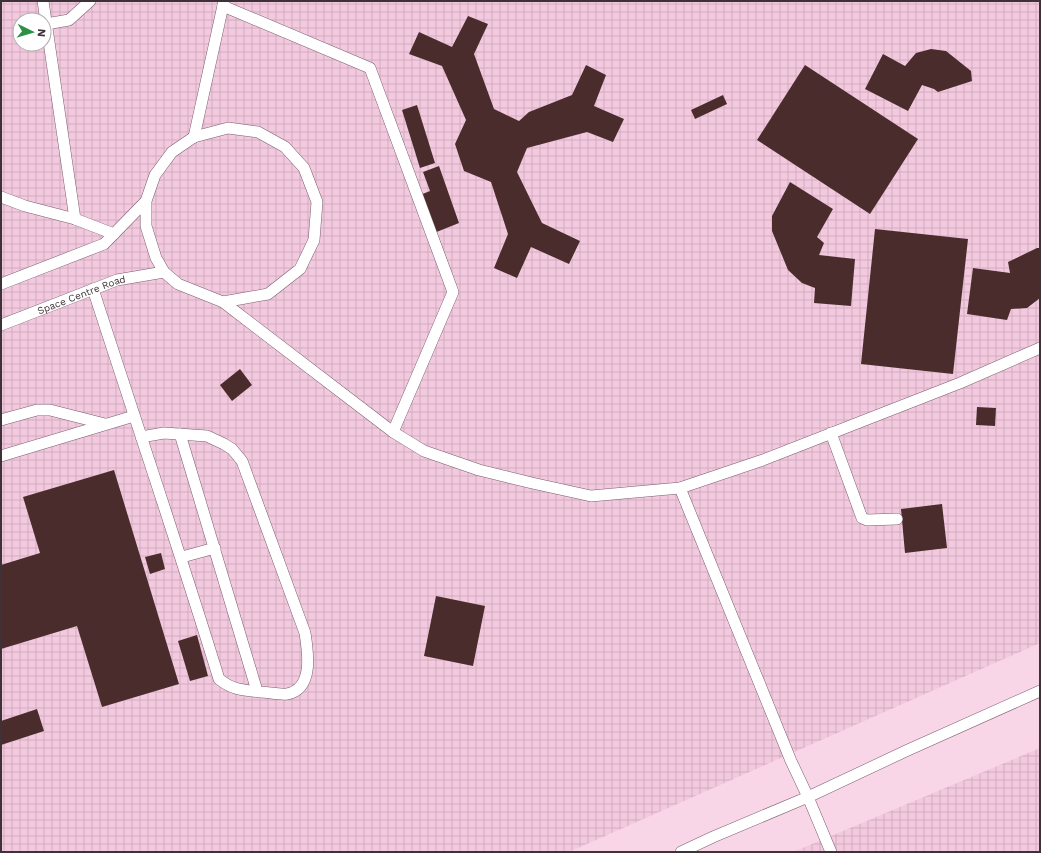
<svg xmlns="http://www.w3.org/2000/svg" width="1041" height="853" viewBox="0 0 1041 853" font-family="'Work Sans',sans-serif">
<style>
.industrial{fill:url(#industrial-grid);fill-rule:evenodd}
.building{fill:#4b2c2d}
.lines{fill:none;stroke-linecap:round;stroke-linejoin:round}
.service-casing{stroke:#7b5d6c;stroke-width:12}
.service{stroke:#fff;stroke-width:11}
.labels{text-anchor:middle;dominant-baseline:central;stroke-width:4;stroke-linejoin:round;paint-order:stroke}
.street-label{font-size:10px;fill:#3f3138;stroke:#fff}
</style>
<defs>
<pattern id="industrial-grid" width="8" height="8" patternUnits="userSpaceOnUse"><rect width="8" height="8" fill="#f3c9df"/><path d="M0 4h8M4 0v8" fill="none" stroke="#d1adc0"/></pattern>
</defs>
<rect width="100%" height="100%" fill="#f9d6e7"/>
<g class="industrial">
<path d="M1,1H1040V643L569,852H1ZM20,20H44V44H20Z"/>
<polygon points="1040,748 1040,852 793,852"/>
</g>
<g class="building">
<polygon points="468,16 488,24 474,54 494,109 519,121 529,112 572,95 586,65 606,75 594,106 624,119 613,142 587,132 527,148 517,172 542,223 580,241 569,264 531,247 517,278 494,268 508,234 491,182 464,171 455,144 466,120 442,66 409,54 419,32 452,47"/>
<polygon points="931,49 946,51 971,71 972,81 938,92 934,89 922,85 908,111 865,89 883,54 905,66 916,53"/>
<polygon points="805,65 918,139 870,214 757,140"/>
<polygon points="723,95 727,104 695,119 691,110"/>
<polygon points="417,105 435,163 420,168 402,110"/>
<polygon points="439,166 459,223 434,233 420,195 430,191 423,172"/>
<polygon points="790,182 833,209 817,237 824,243 819,255 855,259 851,306 814,303 815,288 802,283 788,270 772,231 772,216"/>
<polygon points="875,229 968,239 953,374 861,364"/>
<polygon points="1037,248 1040,248 1040,298 1027,308 1011,309 1007,320 967,314 973,268 1010,273 1008,262"/>
<polygon points="240,369 252,385 232,401 220,385"/>
<polygon points="977,407 996,408 995,426 976,425"/>
<polygon points="114,470 179,684 102,707 77,626 1,649 1,565 40,553 23,497"/>
<polygon points="942,504 947,548 905,553 901,509"/>
<polygon points="161,553 165,569 150,574 145,557"/>
<polygon points="436,596 485,606 473,666 424,656"/>
<polygon points="197,635 208,676 190,681 178,641"/>
<polygon points="37,709 44,731 1,745 1,721"/>
</g>
<g class="lines">
<g class="service-casing">
<g id="service">
<polyline points="43,1 75,219 114,234"/>
<polyline points="223,6 370,68 453,292 393,432"/>
<polyline points="46,24 69,20 90,1"/>
<polyline points="194,137 224,1"/>
<polyline points="1,197 25,206 75,219"/>
<polyline points="1,284 104,244 146,201 155,175 172,152 194,137 228,128 258,132 285,147 304,168 317,202 314,240 300,269 268,294 223,302 178,284 164,272 156,258 146,226 146,201"/>
<path d="M93,289C135,419 179,549 219,679C232,690 244,690 260,692C268,692 279,695 287,694C314,689 308,652 305,633L242,461L232,449L224,444L207,436L164,433L141,437"/>
<polyline points="223,302 393,432 424,451 479,470 532,483 591,496 680,488 763,460 960,383 1040,348"/>
<path id="s1" d="M1,325L117,280L164,272"/>
<polyline points="1,420 37,410 50,410 105,424"/>
<polyline points="831,433 862,518 867,520 897,519"/>
<polyline points="180,434 257,691"/>
<polyline points="1,456 134,416"/>
<polyline points="680,488 791,761 808,797 831,852"/>
<polyline points="182,557 215,548"/>
<polyline points="681,852 713,837 808,797 908,750 1040,691"/>
</g>
</g>
<use href="#service" class="service"/>
</g>
<g class="labels">
<g class="street-label">
<text stroke="none"><textPath href="#s1" startOffset="86">Space Centre Road</textPath></text>
</g>
</g>
<rect width="1041" height="853" fill="none" stroke="#3f3138" stroke-width="4"/>
<g transform="translate(32 32) rotate(95)"><circle r="19" fill="#ffffff" stroke="#b2adaf"/>
<path d="M0-3L7 15L0 10L-7 15Z" fill="#2c9045"/>
<text y="-6" font-size="11" font-weight="bold" text-anchor="middle" fill="#3f3138">N</text>
</g>
</svg>
